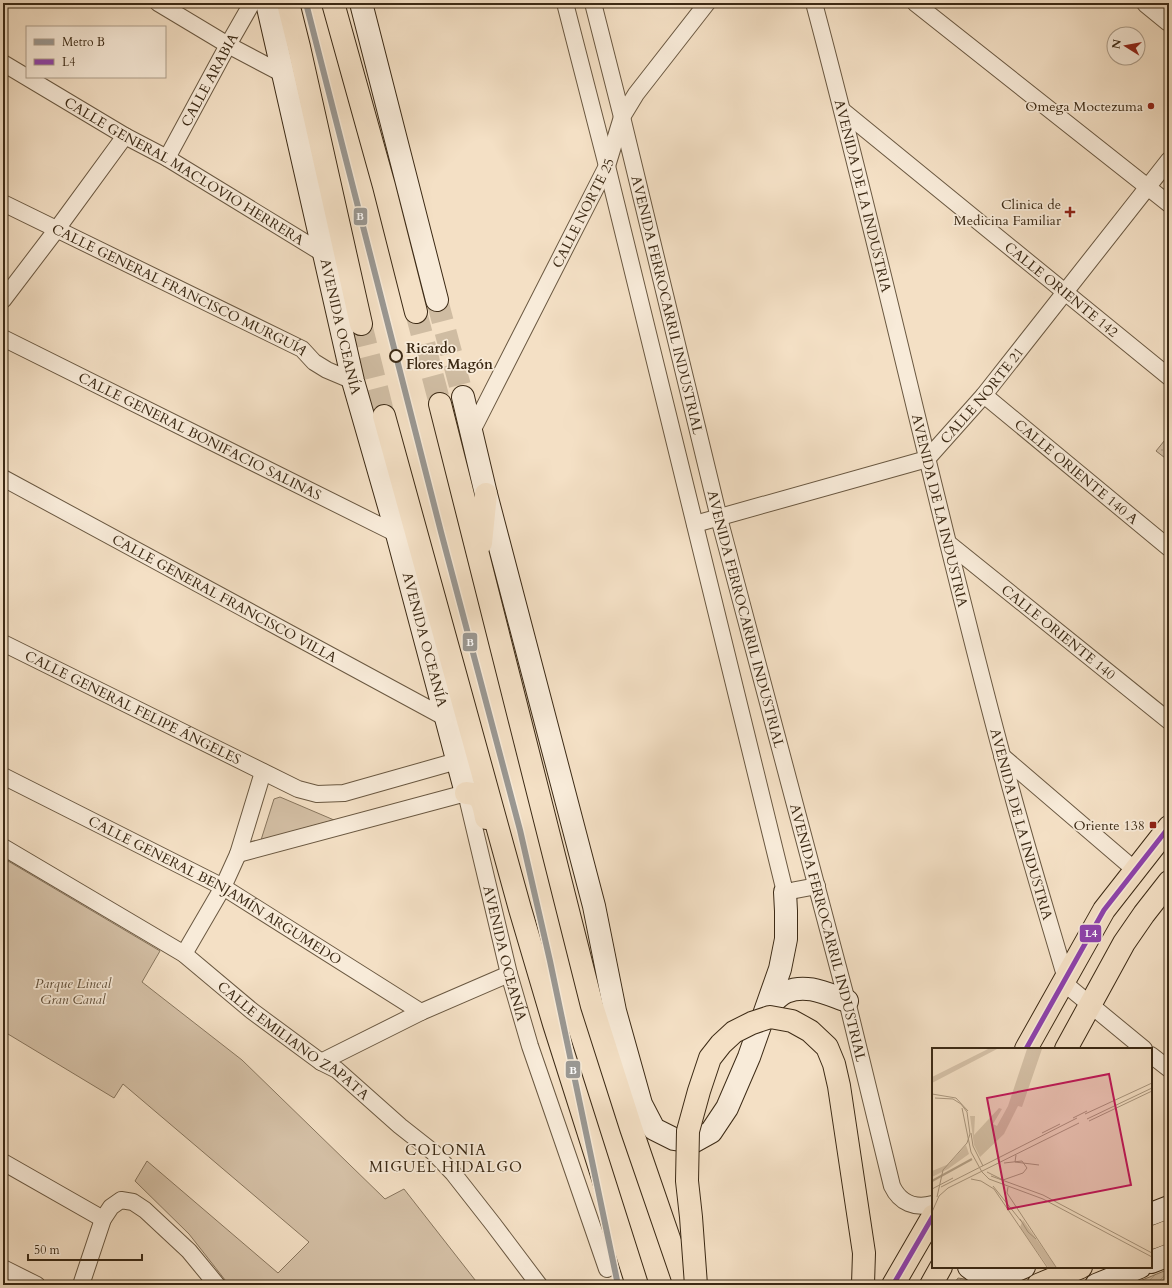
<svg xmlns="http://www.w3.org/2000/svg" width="1172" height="1288" viewBox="0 0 1172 1288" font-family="Cardo,serif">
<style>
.grass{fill:url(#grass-dots);stroke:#88765e}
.park{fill:#d5c1a7;stroke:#88765e}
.garden{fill:url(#garden-furrows);stroke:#88765e}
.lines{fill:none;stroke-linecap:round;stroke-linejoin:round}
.secondary-tunnel{stroke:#cfbca2;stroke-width:22;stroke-dasharray:22 11;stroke-linecap:butt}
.trunk-tunnel{stroke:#cfbca2;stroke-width:22;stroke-dasharray:22 11;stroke-linecap:butt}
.minor-casing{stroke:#6a5841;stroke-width:18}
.tertiary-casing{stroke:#6a5841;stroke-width:22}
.secondary-casing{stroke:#3c2a15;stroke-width:24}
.primary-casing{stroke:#3c2a15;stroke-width:24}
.trunk-casing{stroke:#3c2a15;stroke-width:24}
.minor{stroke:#f8ebd9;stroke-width:16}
.tertiary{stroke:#f8ebd9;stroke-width:20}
.secondary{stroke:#f8ebd9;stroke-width:22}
.primary{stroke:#f4e0c5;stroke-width:22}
.trunk{stroke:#f4e0c5;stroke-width:22}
.trunk-bridge-casing{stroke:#3c2a15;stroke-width:24;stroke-linecap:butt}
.trunk-bridge{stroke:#f4e0c5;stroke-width:22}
.bus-1-casing{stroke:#f8ebd9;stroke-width:8}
.bus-1{stroke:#8e44ad;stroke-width:5}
.metro-1-casing{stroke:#f8ebd9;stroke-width:9}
.metro-1{stroke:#9a9893;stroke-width:6}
.poi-dot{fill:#8f2418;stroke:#f8ebd9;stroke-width:1.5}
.stop-dot{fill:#f8ebd9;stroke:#3c2a15;stroke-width:2}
.labels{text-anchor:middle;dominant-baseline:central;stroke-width:3.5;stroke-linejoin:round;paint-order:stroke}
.street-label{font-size:14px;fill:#3c2a15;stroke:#f8ebd9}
.poi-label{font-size:14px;fill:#3c2a15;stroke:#f8ebd9;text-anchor:end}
.stop-label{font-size:14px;font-weight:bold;fill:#3c2a15;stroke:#f8ebd9;text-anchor:start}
.park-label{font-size:14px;font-style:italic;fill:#62503a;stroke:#f8ebd9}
.neighbourhood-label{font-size:15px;letter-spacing:1px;fill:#3c2a15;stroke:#f8ebd9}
.inset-river{fill:none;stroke:#b5a289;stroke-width:2}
.inset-road{fill:none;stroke:#aa977f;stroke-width:1}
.view{fill:#c2185b;fill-opacity:0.15;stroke:#c2185b;stroke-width:2}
.inset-edge{fill:none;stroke:#3c2a15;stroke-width:2}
.line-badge{stroke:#f8ebd9;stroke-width:1.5}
.badge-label{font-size:11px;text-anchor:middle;font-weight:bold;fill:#fff}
</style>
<defs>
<pattern id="grass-dots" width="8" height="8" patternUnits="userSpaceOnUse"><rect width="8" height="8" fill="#d5c1a7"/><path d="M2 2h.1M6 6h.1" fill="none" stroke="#b8a68f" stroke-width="1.8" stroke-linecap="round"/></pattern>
<pattern id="garden-furrows" width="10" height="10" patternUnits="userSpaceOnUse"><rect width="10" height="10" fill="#d5c1a7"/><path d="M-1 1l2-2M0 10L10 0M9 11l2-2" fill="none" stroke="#b8a68f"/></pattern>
</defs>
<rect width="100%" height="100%" fill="#f4e0c5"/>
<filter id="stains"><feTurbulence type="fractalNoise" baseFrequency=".005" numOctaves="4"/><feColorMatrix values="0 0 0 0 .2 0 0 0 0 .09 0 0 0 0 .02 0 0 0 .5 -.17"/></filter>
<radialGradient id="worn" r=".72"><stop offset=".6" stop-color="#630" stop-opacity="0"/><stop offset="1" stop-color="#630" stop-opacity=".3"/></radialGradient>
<polygon class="grass" points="1169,435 1169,461 1156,451"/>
<g class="park">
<polygon points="280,797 334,820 261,840 274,799"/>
<polygon points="3,858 160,951 142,982 242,1060 385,1199 404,1189 479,1285 229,1285 189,1234 135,1181 147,1161 278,1273 309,1242 123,1084 114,1098 3,1031"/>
</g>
<g class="garden">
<polygon points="1169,1269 1169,1285 1130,1285"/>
<polygon points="958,1278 991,1283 1025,1282 1021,1285 953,1285"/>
</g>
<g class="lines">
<polyline class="secondary-tunnel" points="437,300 463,397"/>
<g class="trunk-tunnel">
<polyline points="416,312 440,404"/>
<polyline points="361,324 384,416"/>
</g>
<g class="minor-casing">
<g id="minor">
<polyline points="158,3 228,45 283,74"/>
<polyline points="565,3 607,166 785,892 817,886"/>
<path id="s1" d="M593,3L622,117L719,518L847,1001L892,1186C900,1203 915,1209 933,1204"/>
<path id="s2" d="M814,3C881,253 935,505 1002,755C1021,830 1044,904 1066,979L1070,988L1144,1049"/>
<polyline points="915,3 1169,204"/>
<path id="s3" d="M3,63L125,136L167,158L324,254"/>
<path id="s4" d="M843,111L1169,377"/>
<path id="s5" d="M167,158L228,45L252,3"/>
<path id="s6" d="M3,203L302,349L314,362L327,370L353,381"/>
<polyline points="3,300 57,229 125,136"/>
<path id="s7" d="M3,338L397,534"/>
<path id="s8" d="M984,395L1169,548"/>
<path id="s9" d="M471,433L607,166L622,117L636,94L707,3"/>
<path id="s10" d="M3,478L446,718"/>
<path id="s11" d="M695,524L927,459L984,395L1169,160"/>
<path id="s12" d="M948,543L1169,721"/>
<path id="s13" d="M3,643L298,789L317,794L344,793L457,761"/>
<polyline points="1002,756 1135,870"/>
<path id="s14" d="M3,776L223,887L421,1012"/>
<path id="s15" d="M3,847L184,954L252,1011L321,1062L337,1070L400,1126L433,1152L453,1173L493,1224L539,1285"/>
<path id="s16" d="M238,854L466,793L509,974L530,1046L607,1269"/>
<polyline points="184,954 223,887 238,854 263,772"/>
<polyline points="1151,1055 1169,1069"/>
<polyline points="321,1062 421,1012 509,974"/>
<polyline points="3,1162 103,1219"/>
<polyline points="3,1268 37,1285"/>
<polyline points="81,1285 103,1219 111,1207 121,1200 133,1202 145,1210 189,1251 217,1285"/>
</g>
</g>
<g class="tertiary-casing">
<polyline id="tertiary" points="1147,3 1169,21"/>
</g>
<g class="secondary-casing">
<g id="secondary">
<path id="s17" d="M267,3L353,381L397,534L466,793"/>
<polyline points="361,3 437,300"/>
<polyline points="463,397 486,494 594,906 615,1011 641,1104 654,1129 674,1139 693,1142 711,1132 727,1108 749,1057 780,969 786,939 786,911 785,892"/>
<path d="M767,1008C772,1003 779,995 786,992C807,983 827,994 847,1001"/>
<polyline points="1151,1214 1169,1207"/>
<polyline points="1151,1262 1169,1255"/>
<path d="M969,1267C986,1282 1006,1275 1024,1267"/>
<polyline points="1096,1285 1140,1267"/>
</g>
</g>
<g class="primary-casing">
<g id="primary">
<polyline points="1026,1049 1104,910 1169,827"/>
<polyline points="1066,1049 1124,943 1144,914 1169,882"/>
<polyline points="1151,1238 1169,1231"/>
<polyline points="893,1285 933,1216"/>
<polyline points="931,1285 941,1267"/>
<polyline points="1038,1285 1081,1267"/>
</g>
</g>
<g class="trunk-casing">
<g id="trunk">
<polyline points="288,3 299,47 361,324"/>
<polyline points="333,3 384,186 416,312"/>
<polyline points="440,404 592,1006 631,1128 685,1285"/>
<polyline points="384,416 520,909 554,1024 637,1285"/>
<polyline points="481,543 486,494"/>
<path d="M466,793C483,794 483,804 486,818"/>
</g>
</g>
<use href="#minor" class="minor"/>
<use href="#tertiary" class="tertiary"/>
<use href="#secondary" class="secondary"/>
<use href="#primary" class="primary"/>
<use href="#trunk" class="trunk"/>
<g class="trunk-bridge-casing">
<polyline id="trunk-bridge" points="696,1285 691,1217 687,1181 688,1131 699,1091 710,1058 721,1044 734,1032 752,1023 770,1017 792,1021 810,1031 827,1047 834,1064 839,1086 864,1253 863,1284"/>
</g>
<use href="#trunk-bridge" class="trunk-bridge"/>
<g class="bus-1-casing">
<g id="bus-1">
<polyline points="1026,1049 1104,910 1169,827"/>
<polyline points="893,1285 933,1216"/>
</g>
</g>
<use href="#bus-1" class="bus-1"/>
<g class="metro-1-casing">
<polyline id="metro-1" points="306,3 441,532 520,830 550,961 618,1285"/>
</g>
<use href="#metro-1" class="metro-1"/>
</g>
<g class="poi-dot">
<circle cx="1151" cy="106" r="4"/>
<path d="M1068 206h4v4h4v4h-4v4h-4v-4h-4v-4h4z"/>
<rect x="1149" y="821" width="8" height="8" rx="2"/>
</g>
<circle class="stop-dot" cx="396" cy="356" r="6"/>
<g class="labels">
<g class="street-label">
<text stroke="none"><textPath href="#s5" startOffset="89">CALLE ARABIA</textPath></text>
<text stroke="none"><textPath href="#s3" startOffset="211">CALLE GENERAL MACLOVIO HERRERA</textPath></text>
<text stroke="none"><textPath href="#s2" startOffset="199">AVENIDA DE LA INDUSTRIA</textPath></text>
<text stroke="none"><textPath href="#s9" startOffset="247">CALLE NORTE 25</textPath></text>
<text stroke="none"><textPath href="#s4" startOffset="282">CALLE ORIENTE 142</textPath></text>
<text stroke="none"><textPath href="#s6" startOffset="197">CALLE GENERAL FRANCISCO MURGUÍA</textPath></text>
<text stroke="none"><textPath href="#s1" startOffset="311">AVENIDA FERROCARRIL INDUSTRIAL</textPath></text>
<text stroke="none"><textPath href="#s17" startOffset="332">AVENIDA OCEANÍA</textPath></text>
<text stroke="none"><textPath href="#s11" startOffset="325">CALLE NORTE 21</textPath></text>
<text stroke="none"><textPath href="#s7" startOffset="220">CALLE GENERAL BONIFACIO SALINAS</textPath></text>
<text stroke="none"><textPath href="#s8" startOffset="120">CALLE ORIENTE 140 A</textPath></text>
<text stroke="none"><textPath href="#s2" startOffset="523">AVENIDA DE LA INDUSTRIA</textPath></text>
<text stroke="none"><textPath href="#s10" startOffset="252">CALLE GENERAL FRANCISCO VILLA</textPath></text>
<text stroke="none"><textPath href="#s1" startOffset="635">AVENIDA FERROCARRIL INDUSTRIAL</textPath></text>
<text stroke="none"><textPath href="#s12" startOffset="142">CALLE ORIENTE 140</textPath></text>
<text stroke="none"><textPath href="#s17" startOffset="656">AVENIDA OCEANÍA</textPath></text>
<text stroke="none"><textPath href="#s13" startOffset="145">CALLE GENERAL FELIPE ÁNGELES</textPath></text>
<text stroke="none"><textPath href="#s2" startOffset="847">AVENIDA DE LA INDUSTRIA</textPath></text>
<text stroke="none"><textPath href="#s14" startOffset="241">CALLE GENERAL BENJAMÍN ARGUMEDO</textPath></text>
<text stroke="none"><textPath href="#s1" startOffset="959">AVENIDA FERROCARRIL INDUSTRIAL</textPath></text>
<text stroke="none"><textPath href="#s16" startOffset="401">AVENIDA OCEANÍA</textPath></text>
<text stroke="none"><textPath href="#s15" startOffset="350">CALLE EMILIANO ZAPATA</textPath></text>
</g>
<g class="poi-label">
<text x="1143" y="106">Omega Moctezuma</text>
<text x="1061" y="204">Clinica de<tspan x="1061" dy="16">Medicina Familiar</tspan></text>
<text x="1145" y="825">Oriente 138</text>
</g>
<g class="stop-label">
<text x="406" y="348">Ricardo<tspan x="406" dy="16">Flores Magón</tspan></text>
</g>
<g class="park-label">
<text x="73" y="983">Parque Lineal<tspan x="73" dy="16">Gran Canal</tspan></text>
</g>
<g class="neighbourhood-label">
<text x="446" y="1150">COLONIA<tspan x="446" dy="17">MIGUEL HIDALGO</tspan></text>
</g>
</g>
<g transform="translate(932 1048)">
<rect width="220" height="220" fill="#f4e0c5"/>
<path d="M56,1H65L0,35V29ZM95,1H110L90,59L86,58L72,86L48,109L42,97L38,68H43L42,87L67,60L70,61L61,76L65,78L76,58ZM34,97L37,106L16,121L0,129V123L17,116ZM91,172L124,219H116L88,179Z" fill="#d5c1a7"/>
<path class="inset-river" d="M0,133L40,111"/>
<path class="inset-road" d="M0,46L24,50L36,63M3,50L21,51L29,56L35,64L38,86L35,95L11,122L5,149M30,60L39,104L50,124L57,131L111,151L220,209M153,66L220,35M141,70L155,63M155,71L220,40M157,73L220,43M39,85L41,98L51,118M110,85L128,76M84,107L83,114L107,117M55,124L71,132L91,125L95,120L90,113L72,115M59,128L111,147L220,205M39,131L49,133L62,141L115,219M61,138L89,173M9,139L145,70M76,139L75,145L124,219M0,141L21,130M0,164L7,148L16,140L147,75M88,171L96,184L104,191"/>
<path class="view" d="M177,26L199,137L76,161L55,50Z"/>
<rect width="220" height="220" class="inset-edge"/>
</g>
<g class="line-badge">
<rect x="353" y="207" width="15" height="19" rx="4" fill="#9a9893"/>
<rect x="462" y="632" width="16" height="20" rx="4" fill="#9a9893"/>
<rect x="1079" y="924" width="23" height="19" rx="4" fill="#8e44ad"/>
<rect x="565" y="1060" width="16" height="19" rx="4" fill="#9a9893"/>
</g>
<g class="badge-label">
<text x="360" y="220">B</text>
<text x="470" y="646">B</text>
<text x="1091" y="937">L4</text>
<text x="573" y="1074">B</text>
</g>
<rect width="1172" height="1288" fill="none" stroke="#f4e0c5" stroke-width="16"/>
<rect x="4" y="4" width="1164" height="1280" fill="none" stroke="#3c2a15" stroke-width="2"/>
<rect x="8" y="8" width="1156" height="1272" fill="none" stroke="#3c2a15"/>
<rect x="26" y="26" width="140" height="52" fill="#f8ebd9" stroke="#ad9e8b"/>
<rect x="34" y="39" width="20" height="6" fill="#9a9893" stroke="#ad9e8b"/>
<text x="62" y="46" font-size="12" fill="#3c2a15">Metro B</text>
<rect x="34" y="59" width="20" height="6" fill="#8e44ad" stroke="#ad9e8b"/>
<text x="62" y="66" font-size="12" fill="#3c2a15">L4</text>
<g transform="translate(1126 46) rotate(281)"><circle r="19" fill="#f8ebd9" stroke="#ad9e8b"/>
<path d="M0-3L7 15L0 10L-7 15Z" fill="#8f2418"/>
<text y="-6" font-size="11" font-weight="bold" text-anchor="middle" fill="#3c2a15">N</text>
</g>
<path d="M28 1254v6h114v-6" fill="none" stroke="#3c2a15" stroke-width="2"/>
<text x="34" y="1254" font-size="12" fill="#3c2a15" stroke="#f8ebd9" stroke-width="3" paint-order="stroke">50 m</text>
<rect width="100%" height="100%" filter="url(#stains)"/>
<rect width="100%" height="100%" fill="url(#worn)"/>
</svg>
